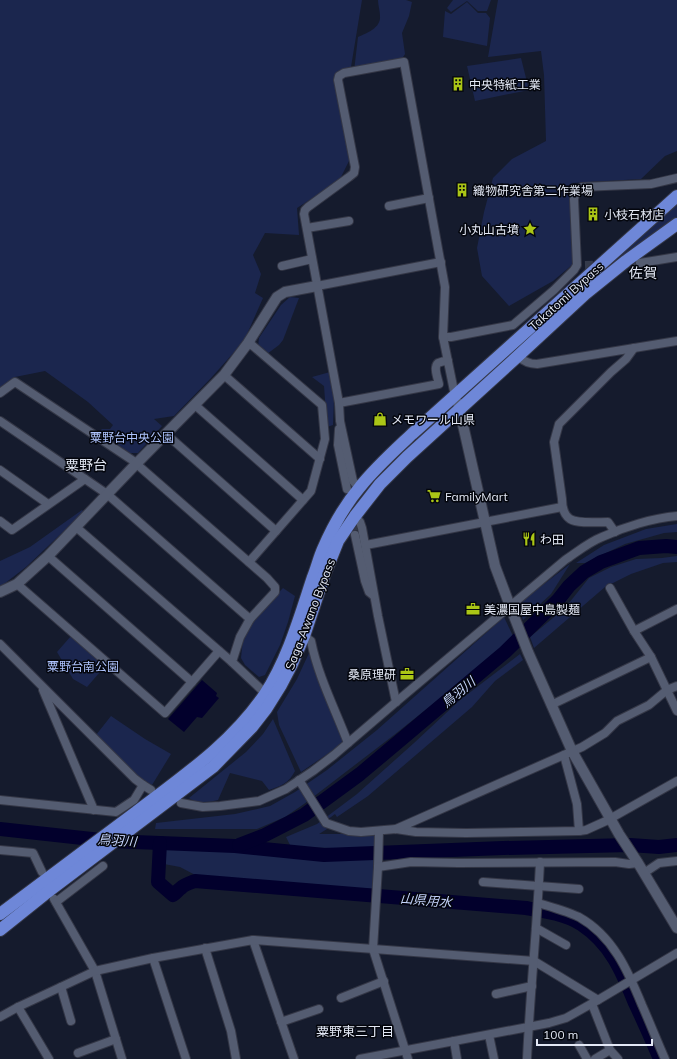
<svg xmlns="http://www.w3.org/2000/svg" width="677" height="1059" viewBox="0 0 677 1059" font-family="Mulish,'Noto Sans JP',sans-serif">
<style>
.green{fill:#1b264e}
.water{fill:#02002c}
.lines{fill:none;stroke-linecap:round;stroke-linejoin:round}
.river{stroke:#02002c;stroke-width:14}
.minor-tunnel{stroke:#343a4b;stroke-width:8;stroke-dasharray:8 4;stroke-linecap:butt}
.minor-casing{stroke:#343746;stroke-width:10}
.tertiary-casing{stroke:#343746;stroke-width:12}
.trunk-casing{stroke:#343746;stroke-width:14}
.minor{stroke:#545c71;stroke-width:8}
.tertiary{stroke:#545c71;stroke-width:10}
.trunk{stroke:#6e87d8;stroke-width:12}
.labels{text-anchor:middle;dominant-baseline:central;stroke-width:3;stroke-linejoin:round;paint-order:stroke}
.poi-label{font-size:12px;fill:#e3e8f5;stroke:#04060d;text-anchor:start}
.street-label{font-size:12px;fill:#e3e8f5;stroke:#04060d}
.park-label{font-size:12px;fill:#adc2fc;stroke:#04060d}
.water-label{font-size:13px;font-style:italic;fill:#c6d5fd;stroke:#04060d}
.neighbourhood-label{font-size:13px;fill:#e3e8f5;stroke:#04060d}
.quarter-label{font-size:14px;fill:#e3e8f5;stroke:#04060d}
</style>
<rect width="100%" height="100%" fill="#151b2d"/>
<g class="green">
<polygon points="0,0 362,0 351,67 338,74 350,159 339,181 297,208 299,235 265,233 253,255 261,274 255,293 263,298 244,341 211,378 174,416 154,419 162,426 138,453 130,453 99,432 102,429 110,429 113,425 88,402 45,371 15,377 0,388"/>
<path d="M378,0H406L412,2L409,16L402,33L405,54L401,60L354,71L358,37C367,33 381,28 380,16C380,11 378,5 378,0Z"/>
<polygon points="453,0 491,0 487,11 478,11 467,1 451,12 447,8"/>
<polygon points="498,0 677,0 677,151 665,156 641,179 572,183 573,251 572,265 553,281 509,306 482,276 477,248 484,212 493,178 512,159 546,141 544,75 541,51 488,57"/>
<polygon points="467,2 478,13 486,13 490,18 487,46 443,37 445,11 451,14"/>
<polygon points="521,58 529,90 475,101 467,66"/>
<polygon points="677,204 677,219 615,264 612,261"/>
<polygon points="290,297 299,298 283,340 279,345 267,354 258,347 259,338 281,305"/>
<polygon points="330,372 334,398 333,425 327,427 324,386 312,377"/>
<polygon points="82,510 84,512 26,567 0,587 0,561 30,547"/>
<polygon points="677,524 677,532 664,533 625,544 585,563 576,563 604,545 646,529"/>
<polygon points="677,556 677,562 663,563 631,574 605,587 534,648 530,637 565,608 589,578 611,567 636,559 662,558"/>
<polygon points="570,564 551,594 523,620 518,604"/>
<polygon points="283,588 295,596 288,622 280,645 265,675 259,677 245,665 241,658 243,639 256,617"/>
<polygon points="504,617 513,636 503,648 394,735 304,804 285,817 257,829 155,829 156,823 235,814 270,806 295,792 327,770 377,730"/>
<polygon points="71,636 106,665 87,687 73,679 57,652"/>
<polygon points="309,653 345,742 301,772 279,725 277,712 297,679"/>
<polygon points="520,654 523,660 495,681 472,707 368,796 337,817 335,814 323,823 327,829 319,834 374,834 374,849 291,847 286,837 317,824 357,794 414,743 460,700"/>
<polygon points="111,716 145,739 171,754 152,785 136,776 96,735"/>
<path d="M273,719L295,771C289,783 281,786 269,790L262,781L230,773L218,800C209,802 197,804 189,798L246,752L263,734Z"/>
<polygon points="213,848 291,853 375,855 372,889 201,878 180,867 164,864 165,850"/>
</g>
<polygon class="water" points="202,680 217,693 216,696 219,698 202,718 197,717 184,732 168,719"/>
<g class="lines">
<g class="river">
<polyline points="0,829 110,841 235,846 324,855 503,848 630,845 659,847 677,845"/>
<path d="M160,843L158,882L173,895C176,893 178,890 181,888C185,884 190,883 195,881L526,908C544,911 565,914 581,924C611,944 622,971 635,1003C644,1022 652,1040 660,1059"/>
<polyline points="239,845 265,835 304,815 360,774 505,652 558,600 569,586 584,572 601,562 639,548 666,546 677,547"/>
</g>
<g class="minor-tunnel">
<polyline points="585,265 640,263"/>
<polyline points="349,499 355,535"/>
</g>
<g class="minor-casing">
<g id="minor">
<polyline points="389,206 429,198"/>
<polyline points="307,228 349,221"/>
<polyline points="640,263 677,257"/>
<polyline points="282,266 312,259"/>
<polyline points="317,286 441,262"/>
<polyline points="443,337 451,337 513,325 554,290 574,270 577,265 574,199 576,191 582,187 651,184 677,178"/>
<polyline points="248,343 253,346 322,405 325,439 311,491 249,562"/>
<path d="M518,356C524,362 529,364 537,364L677,341"/>
<polyline points="224,375 320,459"/>
<polyline points="0,393 15,382 132,460 267,578 275,587 275,592 250,619 240,637 232,662 265,693"/>
<path d="M339,403L439,384C438,379 433,367 438,363C440,362 445,361 448,361"/>
<polyline points="195,405 303,500"/>
<polyline points="0,421 107,494 250,619"/>
<polyline points="339,429 338,445 347,489"/>
<polyline points="166,434 276,531"/>
<polyline points="0,470 48,504"/>
<polyline points="359,488 353,481 340,421 339,403 304,214 305,210 308,207 349,177 354,173 355,167 338,80 339,76 344,73 404,62 445,287 443,337 455,396"/>
<polyline points="355,516 360,522 362,528 378,616 396,702"/>
<polyline points="0,521 12,530 85,479"/>
<polyline points="76,527 232,662"/>
<path d="M615,532L608,522C598,522 578,524 570,519C564,515 562,506 562,499L554,442L559,424L611,372L626,359L634,348"/>
<polyline points="355,535 365,581 369,592 374,596"/>
<polyline points="366,545 562,507"/>
<polyline points="48,556 192,682"/>
<polyline points="17,584 165,713 219,651"/>
<polyline points="610,588 634,631 651,657 677,711"/>
<polyline points="634,631 677,609"/>
<path d="M304,636L311,641C318,676 335,709 348,743"/>
<polyline points="0,644 135,779 143,785 151,790"/>
<polyline points="43,690 94,810"/>
<polyline points="551,705 651,657"/>
<polyline points="564,755 577,804 579,831"/>
<polyline points="299,780 326,823 349,831 361,832 396,829 416,832 466,833 579,831 586,830 606,821 677,781"/>
<polyline points="0,800 116,812 134,800 143,785"/>
<path d="M181,803L203,807L220,806L259,801L286,789L313,771L334,755L396,702L565,560C577,552 589,542 602,537C624,527 653,518 677,516"/>
<polyline points="396,829 582,747 605,733 617,721 649,705 667,690 677,686"/>
<polyline points="379,831 378,867 373,949 408,1059"/>
<polyline points="0,850 33,853 42,872"/>
<polyline points="378,867 411,862 458,863 615,862 629,864 638,863"/>
<polyline points="644,873 659,863 677,861"/>
<polyline points="483,882 579,889"/>
<polyline points="54,899 95,971 122,1059"/>
<polyline points="56,902 103,866"/>
<path d="M538,903C552,907 566,911 579,917C613,936 628,971 642,1005C650,1023 657,1041 665,1059"/>
<polyline points="536,928 566,945"/>
<polyline points="253,940 294,1059"/>
<polyline points="205,948 231,1031 236,1059"/>
<polyline points="153,958 186,1059"/>
<polyline points="61,987 71,1021"/>
<polyline points="496,994 532,986"/>
<polyline points="341,998 384,981"/>
<polyline points="592,1004 610,1050 618,1059"/>
<polyline points="18,1007 49,1059"/>
<polyline points="0,1017 18,1007 95,971 153,958 253,940 534,961 598,1000"/>
<polyline points="281,1022 319,1009"/>
<polyline points="489,1035 494,1059"/>
<polyline points="454,1041 457,1059"/>
<polyline points="579,1045 587,1059"/>
<polyline points="78,1053 116,1039"/>
<polyline points="360,1059 549,1023 566,1018 598,1000 677,953"/>
<path d="M527,1059C530,993 537,928 540,862"/>
<polyline points="595,1059 610,1050"/>
</g>
</g>
<g class="tertiary-casing">
<g id="tertiary">
<polyline points="458,403 495,566 510,606 528,652 572,751 619,834 638,863 677,928"/>
<polyline points="0,592 17,584 48,556 136,464 224,375 248,343 277,297 285,292 317,286"/>
</g>
</g>
<g class="trunk-casing">
<g id="trunk">
<path d="M0,914C46,880 91,846 136,812C183,776 231,744 265,694C288,659 300,616 313,577C317,567 319,558 323,549C332,528 345,505 360,487C375,468 394,451 412,434L677,196"/>
<polyline points="0,930 45,894 213,767 252,727 266,709 281,685 292,664 304,636 324,576 338,541 355,516 380,484 407,457 518,356 585,294 626,261 677,224"/>
</g>
</g>
<use href="#minor" class="minor"/>
<use href="#tertiary" class="tertiary"/>
<use href="#trunk" class="trunk"/>
</g>
<defs>
<g id="building-bare" transform="scale(1.08)"><path d="M-4-6H4V6H1V3H-1V6H-4ZM-2.5-4.3h1.7v1.8h-1.7ZM.8-4.3h1.7v1.8H.8ZM-2.5-1h1.7V.8h-1.7ZM.8-1h1.7V.8H.8Z" fill="#abc616" stroke="#04060d" stroke-width="2.5" paint-order="stroke"/></g>
<g id="sight-bare" transform="scale(1.08)"><path d="M0-6L1.8-2.2L6-1.7L2.9 1.2L3.7 5.4L0 3.3L-3.7 5.4L-2.9 1.2L-6-1.7L-1.8-2.2Z" fill="#abc616" stroke="#04060d" stroke-width="2.5" paint-order="stroke"/></g>
<g id="shop-bare" transform="scale(1.08)"><path d="M-5-2.5h2.3a2.7 3.5 0 0 1 5.4 0H5L5.5 6h-11ZM-1.5-2.5h3a1.5 2.3 0 0 0-3 0Z" fill="#abc616" stroke="#04060d" stroke-width="2.5" paint-order="stroke"/></g>
<g id="supermarket-bare" transform="scale(1.08)"><path d="M-6-5.5h2.5l.6 2H6L4.5 2H-2.5L-4.4-4H-6ZM-1.5 3.2a1.3 1.3 0 1 0 .1 0ZM3 3.2a1.3 1.3 0 1 0 .1 0Z" fill="#abc616" stroke="#04060d" stroke-width="2.5" paint-order="stroke"/></g>
<g id="restaurant-bare" transform="scale(1.08)"><path d="M-5-6h1v4h1v-4h1v4h1v-4h1v5L-1.5 .5V6h-2V.5L-5-1ZM5-6V6H3V1.5H1.5Q1.5-4 5-6Z" fill="#abc616" stroke="#04060d" stroke-width="2.5" paint-order="stroke"/></g>
<g id="office-bare" transform="scale(1.08)"><path d="M-6-3h4V-5.5h4V-3h4V5H-6ZM-1-4.5V-3h2v-1.5ZM-6 0V1H6V0Z" fill="#abc616" stroke="#04060d" stroke-width="2.5" paint-order="stroke"/></g>
</defs>
<g fill-rule="evenodd">
<use href="#building-bare" x="458" y="84"/>
<use href="#building-bare" x="462" y="190"/>
<use href="#building-bare" x="593" y="214"/>
<use href="#sight-bare" x="530" y="229"/>
<use href="#shop-bare" x="380" y="419"/>
<use href="#supermarket-bare" x="434" y="496"/>
<use href="#restaurant-bare" x="529" y="539"/>
<use href="#office-bare" x="473" y="609"/>
<use href="#office-bare" x="407" y="674"/>
</g>
<g class="labels">
<g class="poi-label">
<text x="469" y="84">中央特紙工業</text>
<text x="473" y="190">織物研究舎第二作業場</text>
<text x="604" y="214">小枝石材店</text>
<text x="519" y="229" text-anchor="end">小丸山古墳</text>
<text x="391" y="419">メモワール山県</text>
<text x="445" y="496">FamilyMart</text>
<text x="540" y="539">わ田</text>
<text x="484" y="609">美濃国屋中島製麺</text>
<text x="396" y="674" text-anchor="end">桑原理研</text>
</g>
<g class="street-label">
<text transform="translate(566 296) rotate(-42)">Takatomi Bypass</text>
<text transform="translate(310 614) rotate(-69)">Saga-Awano Bypass</text>
</g>
<g class="park-label">
<text x="132" y="437">粟野台中央公園</text>
<text x="83" y="666">粟野台南公園</text>
</g>
<g class="water-label">
<text transform="translate(458 692) rotate(-40)">鳥羽川</text>
<text transform="translate(117 840) rotate(4)">鳥羽川</text>
<text transform="translate(426 900) rotate(5)">山県用水</text>
</g>
<g class="neighbourhood-label">
<text x="355" y="1031">粟野東三丁目</text>
</g>
<g class="quarter-label">
<text x="643" y="273">佐賀</text>
<text x="86" y="465">粟野台</text>
</g>
</g>
<path d="M537 1039v6h115v-6" fill="none" stroke="#e3e8f5" stroke-width="2"/>
<text x="543" y="1039" font-size="12" fill="#e3e8f5" stroke="#04060d" stroke-width="3" paint-order="stroke">100 m</text>
</svg>
